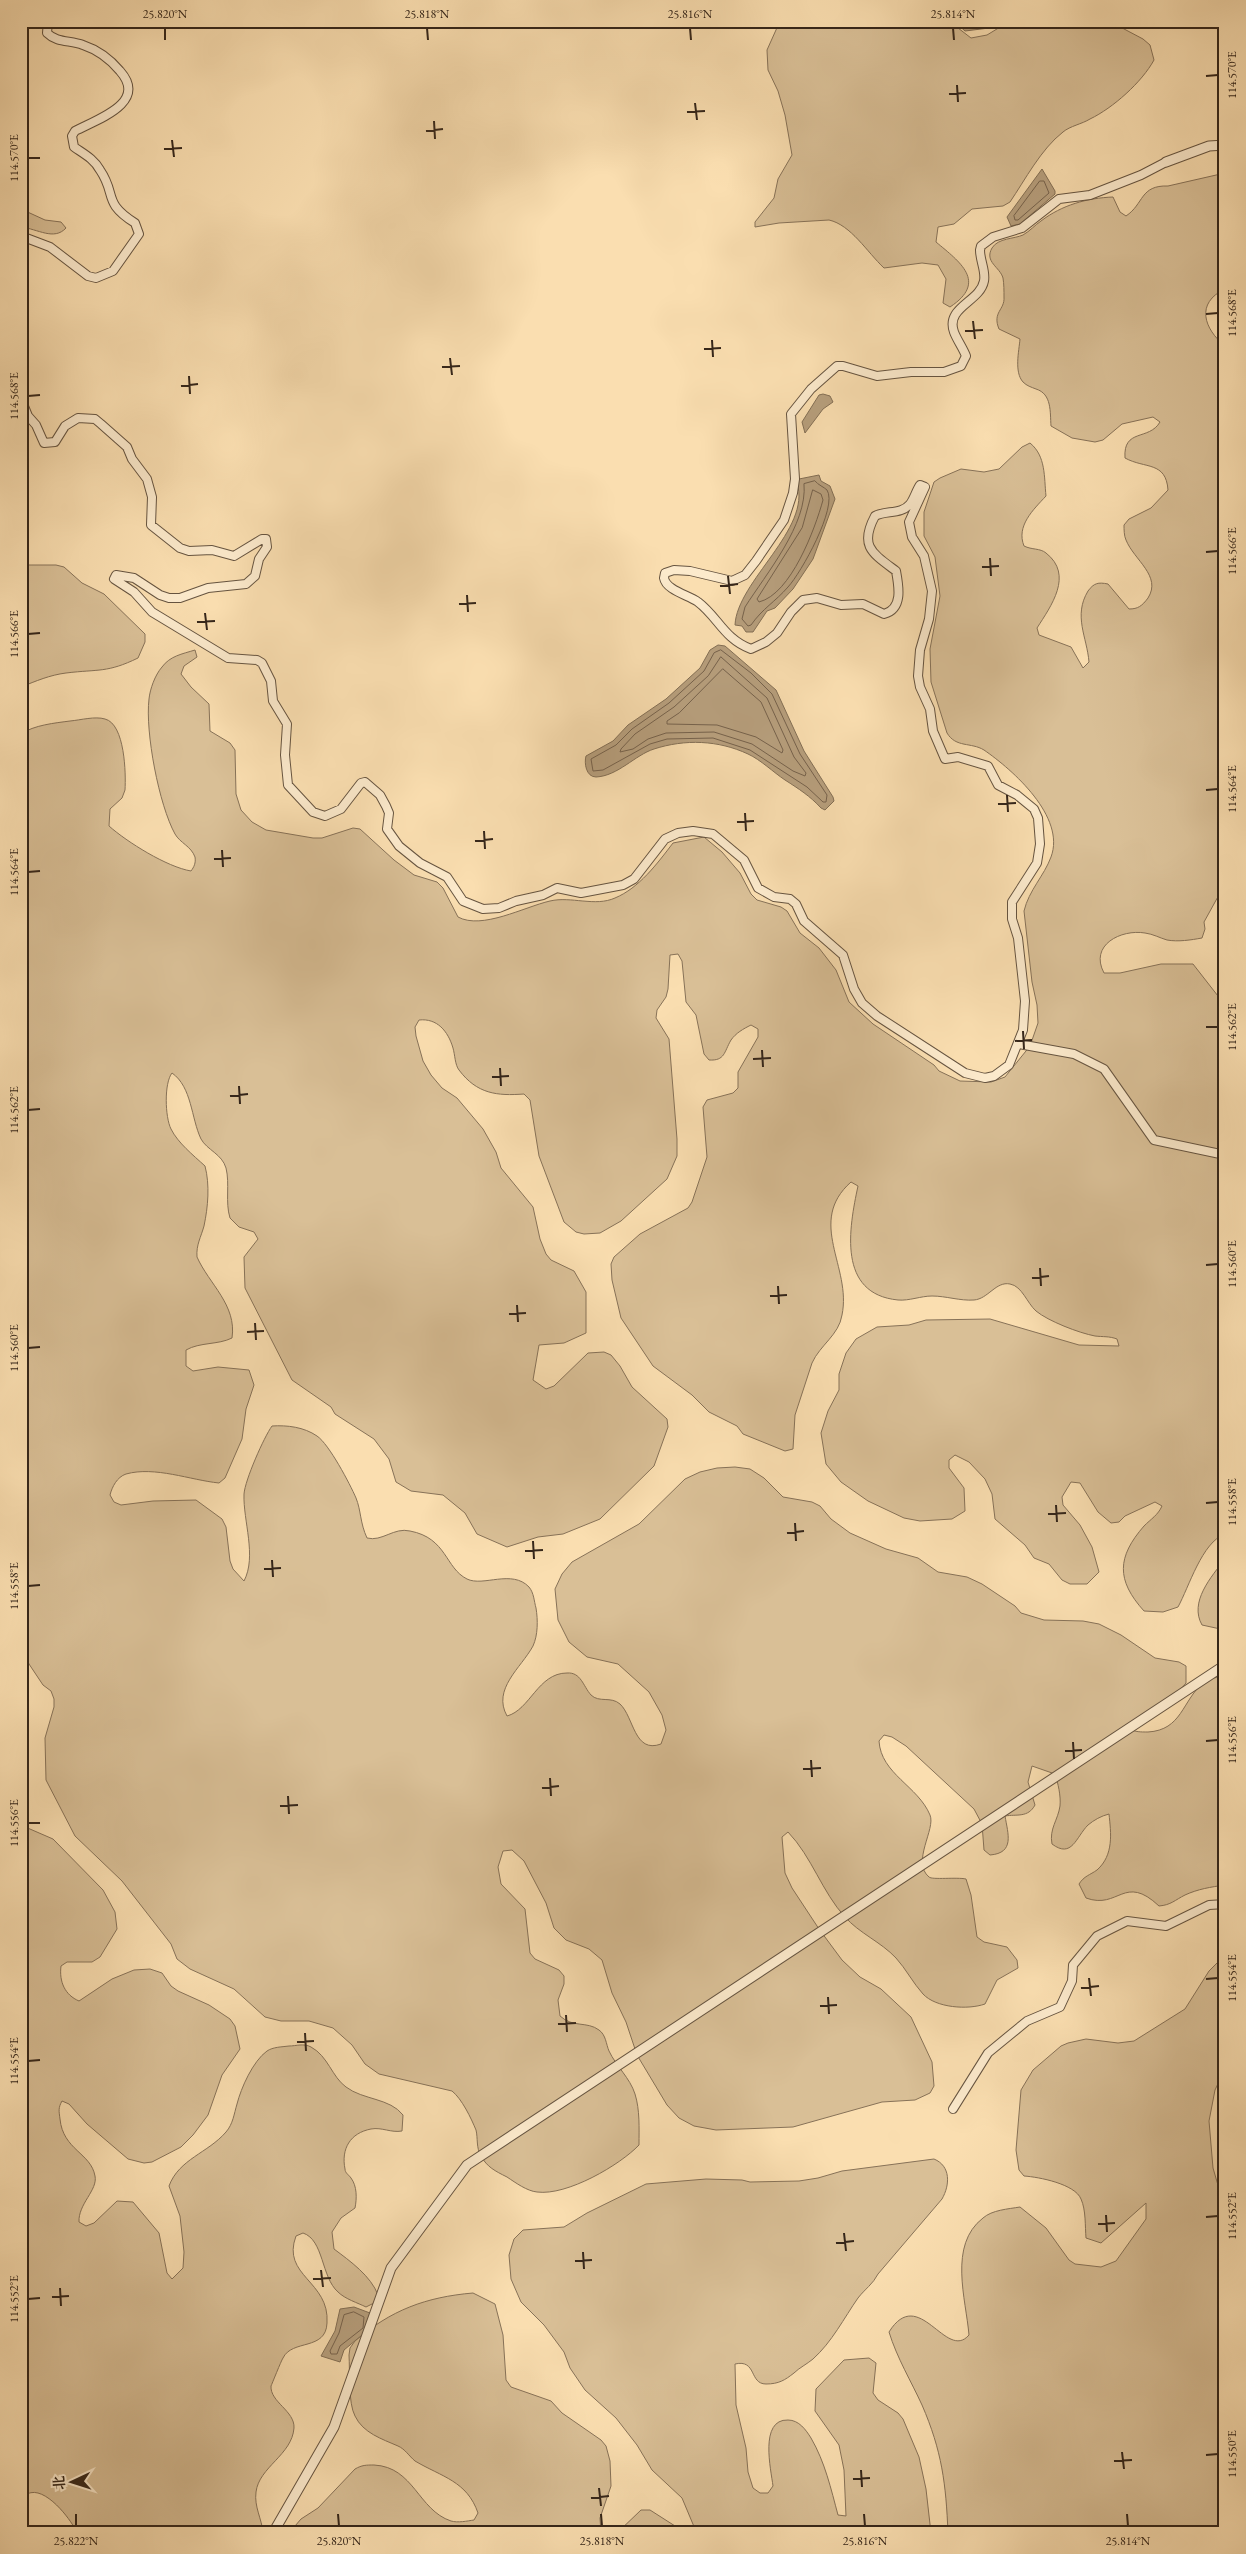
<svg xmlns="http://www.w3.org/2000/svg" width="1246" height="2554" viewBox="0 0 1246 2554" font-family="'EB Garamond','Noto Serif SC',serif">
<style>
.green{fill:#d9bf96;stroke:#877258}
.water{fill:#b79f7d;stroke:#836f55}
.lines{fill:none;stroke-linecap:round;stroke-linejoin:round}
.shore{stroke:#76624c;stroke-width:1}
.minor-casing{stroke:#665440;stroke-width:10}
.tertiary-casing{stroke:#665440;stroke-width:11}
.minor{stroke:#fceacc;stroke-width:8}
.tertiary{stroke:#fceacc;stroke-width:9}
.ticks{fill:none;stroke:#35261a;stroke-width:2}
.neatline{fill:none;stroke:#35261a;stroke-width:2}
.ticks-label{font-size:12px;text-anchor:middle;fill:#35261a}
</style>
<rect width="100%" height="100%" fill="#fadeb0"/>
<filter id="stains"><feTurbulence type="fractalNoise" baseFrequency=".004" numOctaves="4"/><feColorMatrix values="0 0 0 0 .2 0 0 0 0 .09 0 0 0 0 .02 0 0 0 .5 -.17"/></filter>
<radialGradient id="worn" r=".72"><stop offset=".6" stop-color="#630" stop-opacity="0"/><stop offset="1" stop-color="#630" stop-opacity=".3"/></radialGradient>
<g class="green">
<path d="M780,21H949L971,38L987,35L1010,21H1109L1143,39L1150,45L1154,60C1142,82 1113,108 1090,119C1082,124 1070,126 1063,132C1041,149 1025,180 1010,202L1003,206L972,209L954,224L938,227L936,242C960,262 988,282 950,307L943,303L946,279L938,265L922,263L884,268C867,252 851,225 829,220L779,223L755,227V222L774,198L778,179L792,155L785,115L778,91L768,70L767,50Z"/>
<path d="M1225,173V289C1195,303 1204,329 1225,346V884L1204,922L1205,929L1202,938C1191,940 1178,942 1167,940C1160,938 1153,934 1145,933C1121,929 1089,945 1104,973H1120L1161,964H1193L1225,1005V1534C1202,1542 1189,1587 1178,1607L1163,1612L1144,1611C1116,1580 1117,1557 1144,1526C1151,1519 1158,1515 1162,1506L1155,1502L1125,1516L1119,1522L1111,1523L1098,1512L1080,1483L1071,1482L1062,1497L1063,1505L1080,1525L1092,1547L1099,1572L1087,1584H1070L1062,1580L1049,1564L1034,1558L1025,1545L995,1519L992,1494L985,1479L969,1462L955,1455L949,1460V1468L964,1488L965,1511L952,1519L920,1521L904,1518L868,1501L841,1482L826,1464L821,1433L828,1411L839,1390V1374L846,1353L856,1339L877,1327L909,1325L926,1320L990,1319L1079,1345L1119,1346L1117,1339C1109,1336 1103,1337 1095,1336C1079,1333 1048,1321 1036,1311C1027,1303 1022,1286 1010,1284C996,1281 988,1299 974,1300C960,1301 946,1296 932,1296C921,1296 909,1301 898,1300C837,1294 849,1228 858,1186L851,1182C806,1222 852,1267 842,1315C839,1335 820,1345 812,1363L795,1415L793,1449L785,1451L743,1434L737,1426L709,1412L692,1395L653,1366L621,1318L612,1280L611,1264L614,1257L640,1234L688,1208L692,1202L707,1157L703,1107L707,1100L733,1093L738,1088V1072L758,1037V1029L751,1025C743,1029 736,1033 731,1040C724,1052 725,1061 709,1060L704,1054L696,1015L686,1002L682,961L678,954L670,955L668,989L666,997L657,1010L656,1018L669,1039L677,1139V1156L667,1179L621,1221L600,1233L584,1234L576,1232L564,1222L539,1156L530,1100L524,1094C497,1096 477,1094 459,1070C455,1065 455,1055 453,1048C448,1031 437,1018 419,1020L415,1027L416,1036L423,1061L431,1075L442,1088L457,1098L483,1129L496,1152L501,1168L533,1207L540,1239L546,1254L551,1260L574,1271L586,1292V1333L564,1343L539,1345L533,1380L546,1389L554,1386L588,1353L604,1352L611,1355L620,1366L632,1387L667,1419L668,1427L654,1466L600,1519L563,1534L538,1537L507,1547L477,1534L465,1513L443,1495L411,1491L396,1482L389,1459L374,1439L335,1414L331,1407L292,1380L245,1288L244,1257L258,1239L254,1232L239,1227L230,1218C225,1202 230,1184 226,1168C222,1154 207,1150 201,1139C191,1118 192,1087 172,1073C164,1083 165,1117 171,1129C178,1143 193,1155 205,1166C210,1185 208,1207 204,1226C201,1237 196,1245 197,1257C209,1284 237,1305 232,1338C218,1345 200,1342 186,1350V1366L193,1371L218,1367L249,1370L254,1385L246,1409L242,1439L225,1478L219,1483C190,1480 155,1466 126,1474C117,1477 112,1487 110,1495L114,1502L121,1505L153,1501L196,1500L222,1519L226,1527L230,1561L233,1569L244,1581C257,1556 243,1521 244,1494C245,1480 264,1437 272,1426C287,1425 304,1427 317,1436C329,1444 350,1484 356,1498C361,1510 360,1523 367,1538C382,1542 394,1527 410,1531C447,1538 445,1568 467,1579C483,1587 512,1569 529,1587C534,1593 534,1601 536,1608C538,1620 538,1635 533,1646C521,1668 492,1689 507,1716C530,1710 538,1673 567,1673C581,1672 583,1686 591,1695C599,1703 611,1696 620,1704C634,1717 634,1754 661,1744L666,1730L662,1715L649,1692L618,1664L587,1657L569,1642L558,1620L555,1589L562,1574L572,1562L639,1524L685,1479L700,1472L717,1468L735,1467L750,1469L764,1478L783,1497L812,1502L820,1506L831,1519L850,1533L886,1549L918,1558L938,1572L967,1577L982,1584L1015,1606L1021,1613L1044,1620L1083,1621L1099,1624L1121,1635L1155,1658L1179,1662L1186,1666V1683L1175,1696L1129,1729C1136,1732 1140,1732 1148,1732C1182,1730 1182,1701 1203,1683C1208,1677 1218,1677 1225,1678V1885C1211,1887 1198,1889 1185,1895C1175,1900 1171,1905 1159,1906C1124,1873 1119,1910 1086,1898L1079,1884C1084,1876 1090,1875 1097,1870C1114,1855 1111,1833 1109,1814C1101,1816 1094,1820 1088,1825C1076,1837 1072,1859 1052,1844C1049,1829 1058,1820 1060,1806C1061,1796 1058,1783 1055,1774L1032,1766L1028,1782L1035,1805C1028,1818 1017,1814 1005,1816C1008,1834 1015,1853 990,1855L984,1850L982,1824L974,1809L906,1746L892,1737L884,1735L879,1741C881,1774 918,1786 930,1815C936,1829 911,1862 929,1877C932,1880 957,1877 966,1879L971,1895L977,1937L984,1942L1007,1947L1017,1960L1018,1968L997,1980L985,2004C968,2010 936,2008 923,1994C913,1983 906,1969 896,1958C881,1942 859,1933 845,1917C822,1892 812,1857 788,1832L782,1837L785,1873L792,1888L819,1929L842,1960L860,1977L881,1989L911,2017L932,2062L934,2086L930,2093L915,2100L882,2102L793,2127L716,2130L694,2126L679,2118L667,2105L637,2055L626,2022L612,1993L602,1960L589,1949L566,1940L554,1928L546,1903L524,1861L512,1850L503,1851L498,1867L501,1884L525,1909L530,1953L535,1959L559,1970L564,1976V1984L558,2000L560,2016C573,2028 587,2021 599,2030C606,2035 606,2044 609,2051C616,2066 630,2078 635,2094C640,2110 639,2128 639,2145C620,2165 567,2196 537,2192C527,2191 516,2183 507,2177C495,2171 487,2167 481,2156C476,2148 478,2138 476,2130C471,2118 462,2099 452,2091L379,2074L365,2064L352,2045L333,2028L309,2021H281L265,2017L234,1989L190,1969L177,1959L171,1944L122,1881L75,1836L46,1780L45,1738L54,1707V1699L51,1691L43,1685L29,1664L21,1646V734C34,725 55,723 70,721C81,720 95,716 105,719C125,724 126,774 125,790L122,798L110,809L109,826C127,842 167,867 191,871C194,867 196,863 195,857C191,846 180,843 175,834C159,805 145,732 149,699C150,689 155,675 162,667C170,656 182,654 195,650L197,657L184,666L181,674L191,687L209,704L210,731L230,743L235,750L236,794L241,810L252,822L266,830L313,838H322L353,828L360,829L394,860L414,875L437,882L443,888L458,917C482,930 524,907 550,901C571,896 595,907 615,898C639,888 657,864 673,843L704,837L722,852L740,873L751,894L757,900L781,907L787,911L800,933L819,948L836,970L849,1002L873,1024L934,1065L939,1071L960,1081L991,1082L1005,1077L1030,1046L1038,1023L1037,1005L1032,982L1024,911C1029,890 1044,876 1051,857C1066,817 1013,770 984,750C971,742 956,748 947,733L931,682L930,649L940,596L935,557L924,536V512L934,482L940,478L961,469L984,472L999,469L1022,447L1030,443C1046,456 1044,477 1046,496C1033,510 1016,526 1024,546C1032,550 1040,548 1046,553C1074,575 1051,606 1037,628L1039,635L1071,647L1083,668L1089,662C1087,637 1073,616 1088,591C1094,583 1098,582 1108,584L1129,609C1138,609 1142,606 1148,598C1162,576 1134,560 1126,540C1124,536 1124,529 1124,525L1129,519L1151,508L1168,490C1166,461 1145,469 1125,458C1123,428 1149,441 1160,422L1153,417L1122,424L1103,440L1095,442L1072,438L1051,426C1050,412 1052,394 1036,389C1031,387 1027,386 1023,382C1014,372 1019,351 1020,339L999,329C992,312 1005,310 1004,297C1004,291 1004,284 1003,278C1000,267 984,262 992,248C998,238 1014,239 1023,235C1030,231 1035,225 1041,221C1062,205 1087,198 1113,197L1120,212L1126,216C1144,204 1140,185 1168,186Z"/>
<path d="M21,209L45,220L61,222L66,228C54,241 38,229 21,227Z"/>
<path d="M21,565H56L64,567L82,583L104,594L145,634V642L138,658C107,673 99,669 66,673C50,675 36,681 21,687Z"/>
<path d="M1225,1559V1630L1202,1625C1189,1602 1211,1577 1225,1559Z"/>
<path d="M21,1693C35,1732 19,1785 23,1826L53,1839L103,1890L115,1912L117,1929L100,1957L92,1962H67L61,1966C59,1982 65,1995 79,2001L112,1979L134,1970L150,1969L162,1973L171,1986L178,1991L209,2005L230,2019L235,2026L240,2049L222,2075L208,2115L193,2135L181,2147L152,2162L144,2163L128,2159L87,2124L69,2104L62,2101C58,2108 59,2111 60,2119C63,2150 91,2153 95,2176C98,2190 78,2204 79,2222L86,2226L94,2223L117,2201L133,2202L159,2233L167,2273L172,2279L183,2268L184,2252L180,2216L169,2186C179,2159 208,2153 226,2132C233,2124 234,2114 237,2104C241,2088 253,2061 267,2051C273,2047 281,2047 289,2046C296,2046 304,2043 311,2047C328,2056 332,2077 346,2087C363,2100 390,2098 403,2115L402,2131C391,2133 382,2127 371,2129C350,2133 341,2149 345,2169C345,2173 349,2175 351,2178C357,2186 357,2198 355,2208L341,2218L332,2232L334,2249C350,2261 371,2276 378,2295L374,2303L366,2307C358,2303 345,2299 338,2292C321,2277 324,2240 303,2233L296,2236C281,2276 330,2281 327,2323C326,2351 292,2339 283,2358C281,2361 272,2384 271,2386C270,2402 295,2411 294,2428C292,2455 259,2467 256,2492C254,2507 262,2519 263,2533H77C71,2518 36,2474 21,2501Z"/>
<path d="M1225,1955V2069L1215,2090L1209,2121L1213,2168L1220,2192L1225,2201V2533H948C946,2484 942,2451 922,2405C911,2381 897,2358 889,2332C919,2284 946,2362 969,2335C966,2299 948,2245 983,2218C992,2210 1008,2209 1020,2207L1046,2228L1069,2260L1075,2264L1101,2267L1116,2261L1146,2219V2203L1101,2243L1086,2238C1085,2226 1086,2210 1081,2199C1075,2184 1039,2177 1024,2176L1019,2170L1016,2150L1021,2090L1033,2070L1061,2046L1068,2043L1086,2039L1118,2043L1134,2041L1185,2009L1209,1971Z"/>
<path d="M934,2159C951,2166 950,2185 942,2199L878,2274C873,2284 865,2289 858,2298C844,2318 832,2342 813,2359C807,2364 799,2368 794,2373C785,2380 779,2384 766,2384C749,2384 757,2359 735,2364L736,2405L746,2448L748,2472L753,2488L760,2493H768L773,2486C771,2470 759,2419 788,2420C799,2420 806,2430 811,2438C825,2462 831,2489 838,2515L846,2516L844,2470L839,2445L815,2411L816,2389L844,2360L869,2358L876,2363L873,2393L878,2400L898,2413L903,2419L919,2457L926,2489L931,2533H617L641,2510H650L686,2533L695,2529L682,2498L652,2470L637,2445L616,2418L585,2390L570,2368L564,2352L544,2325L521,2302L511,2279L509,2255L514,2239L523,2230L564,2227L587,2213L646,2184L706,2179L742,2180L750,2182L799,2181L818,2178L842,2171Z"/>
<path d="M473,2293L495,2304L503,2335L506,2380L511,2387L551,2401L562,2413L601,2440L606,2446L610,2461L611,2486L600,2518L601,2533H289L301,2519L318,2508L355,2469C362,2465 366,2465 374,2465C414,2467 418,2510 451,2521C458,2523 467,2521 474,2520L478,2513C467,2481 442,2477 415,2461C409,2456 405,2449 398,2446C382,2439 363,2433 355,2416C348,2403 350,2371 349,2355L350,2348L355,2341C391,2310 426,2297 473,2293Z"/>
</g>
<g class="water">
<polygon points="954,21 997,21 989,28 965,31"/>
<polygon points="1042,169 1055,191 1055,194 1020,224 1011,226 1007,217"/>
<polygon points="823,394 830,396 833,402 823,409 805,433 802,422 819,395"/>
<path d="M819,475L821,481L830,486L835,499L813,559L793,589L775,608L767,611L753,632H746L742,626L735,625C737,581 812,529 797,483L799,479Z"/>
<path d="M718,645L725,646L776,690L804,751L833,797L834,801L825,810L821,808C810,796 799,789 785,780C773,772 761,760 748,754C718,740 685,739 654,749C635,755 618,776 596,777C586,777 584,763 586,756L613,741L628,725L666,699L700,668L710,650Z"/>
<polygon points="354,2307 370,2313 368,2330 344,2350 340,2362 321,2356 335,2331 340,2309"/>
</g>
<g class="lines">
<g class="shore">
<polygon points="1040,181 1044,181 1049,193 1018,220 1015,220 1014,216"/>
<path d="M815,481C818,485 824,487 827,490C838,507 801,573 788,587C775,602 763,608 751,625L748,626L742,619L745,607C766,574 808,524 804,484Z"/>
<path d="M813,490L821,494L823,500C815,529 791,594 759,602L757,599L802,528Z"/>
<polygon points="721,650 751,673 772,694 800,754 827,795 826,802 823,802 807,787 750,750 713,738 667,739 650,744 603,770 593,771 591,759 616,745 632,729 669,703 704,671 714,653"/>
<polygon points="721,657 767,698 794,757 806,773 805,776 793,771 752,744 714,732 666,733 648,739 633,749 620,752 621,749 635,734 674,707 708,676"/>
<polygon points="723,669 761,702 783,750 782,753 756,737 717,725 667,724 667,721 679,713"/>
<polygon points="354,2312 364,2317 363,2328 340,2346 337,2354 331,2354 330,2351 339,2333 344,2315"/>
</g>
<g class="minor-casing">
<g id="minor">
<path d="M21,236L50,247L88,276L96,278L113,271L139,234L135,223C102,202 117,195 100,170C94,159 84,154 74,147L72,136L75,131C98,119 148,103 120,71C110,59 98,50 83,45C70,40 57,43 47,33L48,21"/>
<path d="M21,399L28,416L36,425L44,443L55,442L65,426L78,418L95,419L101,424L127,447L132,459L147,479L152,497L151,525L180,548L189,551L212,550L234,556L262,539H266L267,547L259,559L255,576L246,584L208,588L180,598H169L160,595L134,578L116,575L114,579L134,592L152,612L228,658L257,660L262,663L271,681L273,701L287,724L285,755L288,785L313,812L325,816L341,809L361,783L365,782L380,795L386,806L389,813L387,829L399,846L420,863L447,877L463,901L483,909L499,908L516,901L543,895L557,888L581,893L623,885L634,879L665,839L678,833L693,831L713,834L744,860L758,888L774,897L790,899L796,904L804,921L843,955L854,989L862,1003L877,1016L965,1073L985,1078L994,1076L1009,1065L1023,1030L1025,1001L1018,938L1012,919V902L1037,863L1040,844L1038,818L1034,809L1017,795L998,785L988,766L958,757L945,759L933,731L930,709L920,687L918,676L920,650L929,619L932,591L924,556L912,537L909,522L925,487L920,485C916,491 914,499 910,504C901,515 886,510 875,516C859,546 872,553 896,571C899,587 903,609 884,614L863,604L841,605L817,598L803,600L791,612L777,633L766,642L751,649C724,639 718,617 698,602C688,595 666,590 664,578L665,573L674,570L690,571L732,581L745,575L756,561L784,520L793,493L795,479L791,414L811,389L837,366H843L877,376L911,372H944L961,366L966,356C963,348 957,340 954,332C945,307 980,302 984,281C986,271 980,261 980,250L981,246L993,237L1022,228L1059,199L1090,195L1141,175L1166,162"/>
<polyline points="1019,1044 1074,1054 1104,1069 1154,1140 1225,1155"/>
<polyline points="953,2109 988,2053 1027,2021 1060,2007 1072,1981 1073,1965 1097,1936 1127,1921 1166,1926 1209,1905 1225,1904"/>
</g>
</g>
<g class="tertiary-casing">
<g id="tertiary">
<polyline points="1166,162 1209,146 1225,145"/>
<polyline points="273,2533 334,2427 391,2268 467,2165 1225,1665"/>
</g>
</g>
<use href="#minor" class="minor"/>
<use href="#tertiary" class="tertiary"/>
</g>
<path class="ticks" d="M165,28V40M427,28L428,40M690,28L691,40M953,28L954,40M1206,76L1218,75M957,85L958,102M949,94L966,93M695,103L697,120M687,112L705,111M434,121L435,139M426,131L443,129M172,140L174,157M164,149L182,148M28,158H40M1206,314L1218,313M973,321L975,339M965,331L983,330M712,340L713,357M704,349L721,348M450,358L452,375M442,367L460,366M189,376L190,394M181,386L198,384M28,396L40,395M1206,552L1218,551M990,558L991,576M982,567L999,566M728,576L730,594M720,586L738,584M467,595L468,612M459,604L476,603M205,613L207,630M197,622L215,621M28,634L40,633M1206,790L1218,789M1007,795L1008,812M998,804L1016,803M745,813L746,831M737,822L754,821M484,831L485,849M475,841L493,839M222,850L223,867M214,859L231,858M28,872L40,871M1206,1027H1218M1023,1031L1024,1049M1015,1041L1032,1040M762,1050L763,1067M753,1059L771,1058M500,1068L501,1086M492,1077L509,1076M239,1086L240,1104M230,1096L248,1094M28,1110L40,1109M1206,1265L1218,1264M1040,1268L1041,1286M1032,1278L1049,1276M778,1286L779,1304M770,1296L787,1295M517,1305L518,1322M509,1314L526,1313M255,1323L256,1340M247,1332L264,1331M28,1348L40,1347M1206,1503L1218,1502M1056,1505L1057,1522M1048,1514L1066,1513M795,1523L796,1541M787,1533L804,1531M533,1541L534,1559M525,1551L543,1550M272,1560L273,1577M264,1569L281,1568M28,1586L40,1585M1206,1741L1218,1740M1073,1742L1074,1759M1065,1751L1082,1750M811,1760L812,1777M803,1769L821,1768M550,1778L551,1796M542,1788L559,1786M288,1796L289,1814M280,1806L298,1805M28,1823H40M1089,1978L1091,1996M1206,1979L1218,1978M1081,1988L1099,1986M828,1997L829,2014M820,2006L837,2005M566,2015L567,2032M558,2024L576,2023M305,2033L306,2051M297,2042L314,2041M28,2061L40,2060M1106,2215L1107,2232M1206,2217L1218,2216M1098,2224L1115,2223M844,2233L846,2251M836,2243L854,2241M583,2252L584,2269M575,2261L592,2260M321,2270L323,2287M313,2279L331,2278M60,2288L61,2306M52,2297L69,2296M28,2299L40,2298M1122,2452L1124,2469M1206,2455L1218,2454M1114,2461L1132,2460M861,2470L862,2487M853,2479L870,2478M599,2488L601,2506M591,2498L609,2496M76,2514V2526M338,2514L339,2526M601,2514L602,2526M864,2514L865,2526M1127,2514L1128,2526"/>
<rect width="1246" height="2554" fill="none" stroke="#fadeb0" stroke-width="55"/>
<g transform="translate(72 2482) rotate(266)" stroke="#fceacc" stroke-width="4" paint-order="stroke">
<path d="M0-4L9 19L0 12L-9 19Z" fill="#35261a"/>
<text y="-8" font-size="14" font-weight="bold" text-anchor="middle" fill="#35261a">北</text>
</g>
<rect x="28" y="28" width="1190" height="2498" class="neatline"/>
<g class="ticks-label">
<text x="165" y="18">25.820°N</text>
<text x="427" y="18">25.818°N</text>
<text x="690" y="18">25.816°N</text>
<text x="953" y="18">25.814°N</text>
<text transform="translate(1232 75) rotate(-90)" y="4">114.570°E</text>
<text transform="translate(14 158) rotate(-90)" y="4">114.570°E</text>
<text transform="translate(1232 313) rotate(-90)" y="4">114.568°E</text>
<text transform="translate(14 396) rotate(-90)" y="4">114.568°E</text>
<text transform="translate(1232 551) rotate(-90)" y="4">114.566°E</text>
<text transform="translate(14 634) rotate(-90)" y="4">114.566°E</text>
<text transform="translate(1232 789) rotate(-90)" y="4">114.564°E</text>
<text transform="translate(14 872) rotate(-90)" y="4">114.564°E</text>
<text transform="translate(1232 1027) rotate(-90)" y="4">114.562°E</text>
<text transform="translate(14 1110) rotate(-90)" y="4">114.562°E</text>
<text transform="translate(1232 1264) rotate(-90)" y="4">114.560°E</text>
<text transform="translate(14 1348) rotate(-90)" y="4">114.560°E</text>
<text transform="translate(1232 1502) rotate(-90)" y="4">114.558°E</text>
<text transform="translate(14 1586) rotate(-90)" y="4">114.558°E</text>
<text transform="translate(1232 1740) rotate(-90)" y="4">114.556°E</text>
<text transform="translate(14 1823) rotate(-90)" y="4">114.556°E</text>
<text transform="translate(1232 1978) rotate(-90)" y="4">114.554°E</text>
<text transform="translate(14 2061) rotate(-90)" y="4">114.554°E</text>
<text transform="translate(1232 2216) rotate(-90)" y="4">114.552°E</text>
<text transform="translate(14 2299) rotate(-90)" y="4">114.552°E</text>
<text transform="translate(1232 2454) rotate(-90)" y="4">114.550°E</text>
<text x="76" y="2545">25.822°N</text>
<text x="339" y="2545">25.820°N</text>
<text x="602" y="2545">25.818°N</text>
<text x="865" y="2545">25.816°N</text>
<text x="1128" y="2545">25.814°N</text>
</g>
<rect width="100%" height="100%" filter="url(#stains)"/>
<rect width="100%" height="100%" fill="url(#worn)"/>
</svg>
